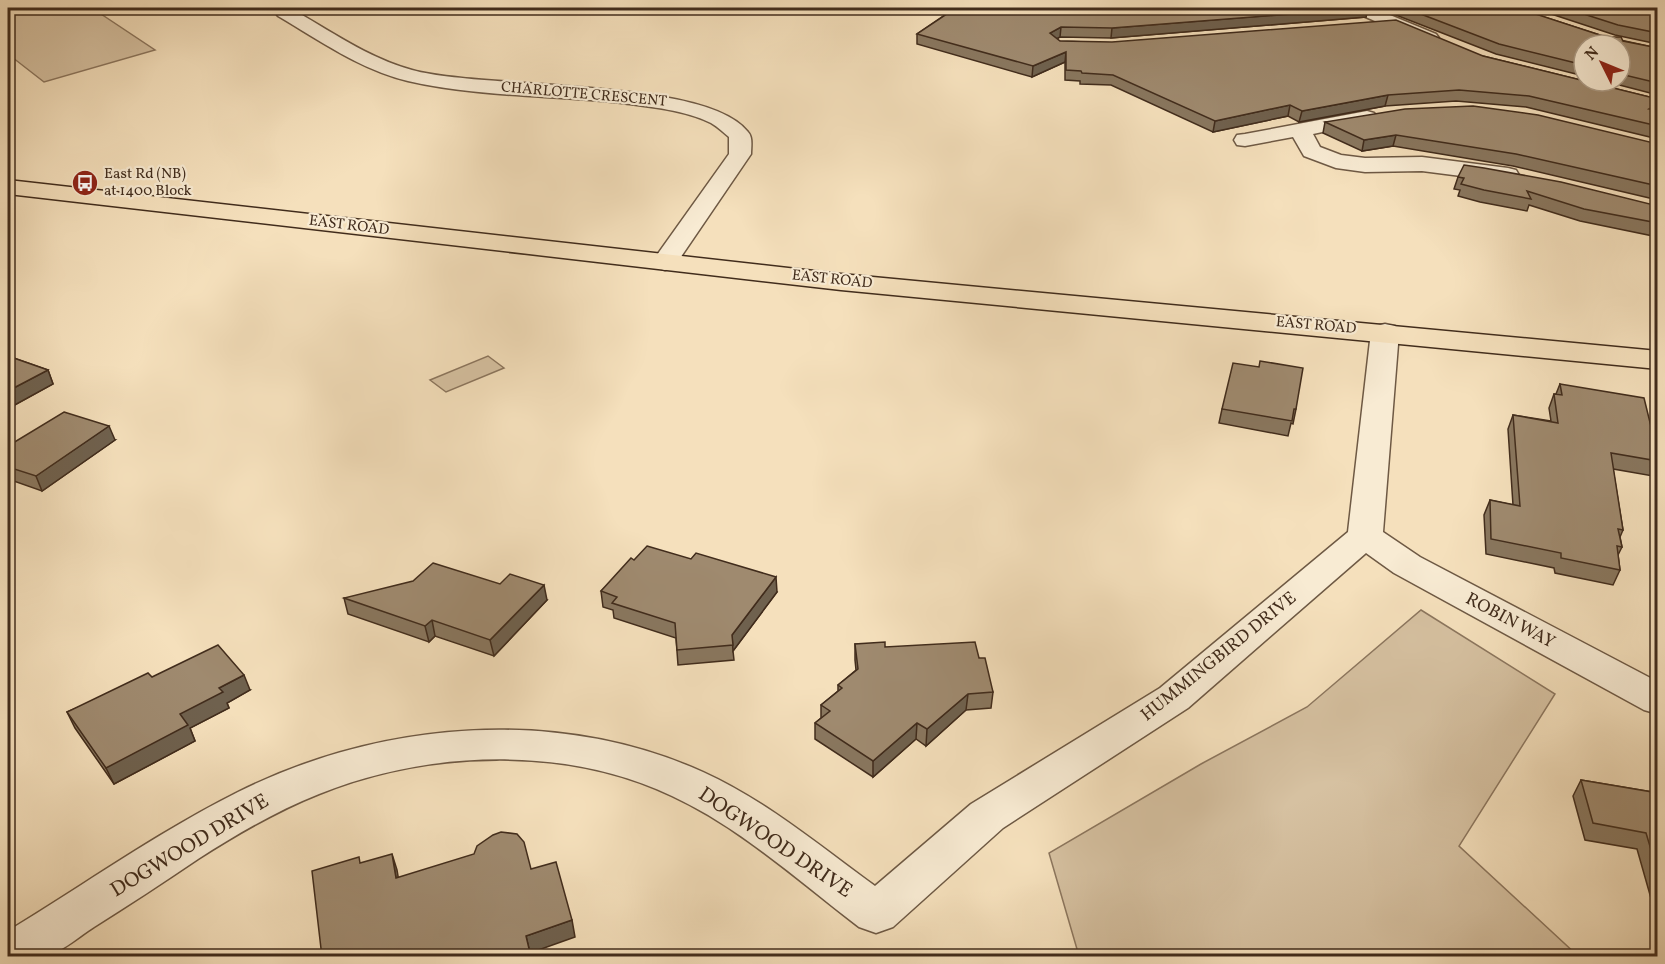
<svg xmlns="http://www.w3.org/2000/svg" width="1665" height="964" viewBox="0 0 1665 964" font-family="Vollkorn,serif">
<style>
.green{fill:#d6c1a1;stroke:#8c765e;stroke-width:1.5}
.lines{fill:none;stroke-linecap:round;stroke-linejoin:round}
.minor-casing{stroke:#6e5944;stroke-width:3}
.major-casing{stroke:#412c1c;stroke-width:3}
.minor{fill:#f8ebd3;fill-rule:evenodd}
.major{fill:#f5e0bc;fill-rule:evenodd}
.wall{fill:#89775f;stroke:#412c1c;stroke-width:1.5}
.shaded-wall{fill:#6f614e;stroke:#412c1c;stroke-width:1.5}
.building{fill:#9f8a6f;stroke:#412c1c;stroke-width:1.5}
.labels{text-anchor:middle;dominant-baseline:central;stroke-width:4.5;stroke-linejoin:round;paint-order:stroke}
.far-street-label{font-size:15px;fill:#412c1c;stroke:#f8ebd3}
.far-poi-label{font-size:15px;fill:#412c1c;stroke:#f8ebd3;text-anchor:start}
.street-label{font-size:18px;fill:#412c1c;stroke:#f8ebd3}
.near-street-label{font-size:21px;fill:#412c1c;stroke:#f8ebd3}
</style>
<rect width="100%" height="100%" fill="#f5e0bc"/>
<filter id="stains"><feTurbulence type="fractalNoise" baseFrequency=".00333" numOctaves="4"/><feColorMatrix values="0 0 0 0 .2 0 0 0 0 .09 0 0 0 0 .02 0 0 0 .5 -.17"/></filter>
<radialGradient id="worn" r=".72"><stop offset=".6" stop-color="#630" stop-opacity="0"/><stop offset="1" stop-color="#630" stop-opacity=".3"/></radialGradient>
<g class="green">
<polygon points="8,8 109,8 98,12 155,50 44,82 8,54"/>
<polygon points="488,356 504,368 446,392 430,380"/>
<polygon points="1421,610 1555,694 1459,846 1578,956 1079,956 1049,853 1201,764 1307,707"/>
</g>
<g class="lines">
<g class="minor-casing">
<g id="minor">
<path d="M278,8H290C329,30 368,58 412,70C484,90 706,77 748,132C753,137 751,147 751,154L674,267L665,270L656,267L652,262L729,154V137C724,133 718,127 711,123C685,110 651,107 622,103C552,95 477,97 408,81C361,70 319,40 278,16L275,12Z"/>
<polygon points="1352,8 1373,8 1436,34 1439,38 1430,43 1424,42 1354,12"/>
<polygon points="1367,111 1374,113 1377,117 1374,121 1313,134 1320,147 1341,155 1365,158 1422,157 1508,168 1516,170 1519,175 1516,180 1508,182 1422,171 1365,172 1336,168 1304,156 1293,137 1245,146 1237,145 1234,140 1237,135 1245,134"/>
<path d="M1385,324L1395,326L1399,332L1383,532L1420,557L1658,682V714L1644,710L1394,573L1366,553L1188,708L1003,828L893,927L876,933L859,927C800,882 741,828 672,796C566,745 428,750 319,794C276,811 237,834 198,859C164,882 129,905 94,927C80,936 65,949 50,955C39,960 20,956 8,956V931C84,885 158,832 238,792C381,721 555,706 703,772C765,800 820,846 875,886L971,804L1160,688L1348,532L1371,332L1375,326Z"/>
</g>
</g>
<g class="major-casing">
<polygon id="major" points="8,180 841,274 1658,351 1658,369 841,290 8,194"/>
</g>
<use href="#minor" class="minor"/>
<use href="#major" class="major"/>
</g>
<g class="wall">
<polygon points="907,8 1371,8 1368,9 1366,17 1111,38 1060,37 1057,39 1060,41 1483,56 1658,99 1658,139 1526,107 1456,101 1385,106 1299,122 1288,116 1213,132 1111,85 1080,84 1080,81 1065,80 1065,62 1032,77 917,44 917,34 949,12"/>
<polygon points="1378,8 1517,8 1606,37 1658,48 1658,95 1604,81 1620,81 1620,45 1584,45 1584,76 1496,54"/>
<polygon points="1533,8 1637,8 1658,13 1658,44 1615,35"/>
<polygon points="1325,122 1658,144 1658,200 1513,166 1393,146 1362,151 1323,133"/>
<polygon points="1458,177 1658,206 1658,237 1580,221 1529,205 1527,211 1480,202 1458,196 1460,190 1454,189"/>
<polygon points="8,356 48,370 53,384 11,407 8,405"/>
<polygon points="1560,384 1658,455 1658,466 1653,476 1613,469 1623,530 1620,537 1622,547 1618,555 1620,570 1613,585 1555,573 1554,568 1486,554 1484,515 1490,500 1513,505 1508,429 1513,415 1551,421 1549,408 1554,394 1556,394"/>
<polygon points="1222,409 1296,409 1293,424 1291,423 1288,436 1219,423"/>
<polygon points="115,440 42,491 8,479 8,446"/>
<polygon points="634,560 777,592 733,651 734,660 678,665 676,638 614,618 613,610 603,607 601,591"/>
<polygon points="344,598 547,600 494,656 435,636 429,642 348,614"/>
<polygon points="855,644 979,658 993,692 991,708 966,710 926,746 916,739 873,777 815,739 815,723 821,718 821,705 838,691 838,685 856,670 855,660"/>
<polygon points="152,677 250,690 227,703 229,708 190,728 195,741 114,784 75,728 67,712"/>
<polygon points="1581,780 1658,793 1658,923 1637,849 1585,840 1573,796"/>
</g>
<g class="shaded-wall">
<polygon points="1363,8 1371,8 1368,9 1366,17 1111,38 1112,28"/>
<polygon points="1061,27 1060,37 1049,43 1050,33"/>
<polygon points="1066,52 1065,62 1032,77 1033,66"/>
<polygon points="1388,95 1385,106 1299,122 1302,111"/>
<polygon points="1658,104 1658,113 1649,109"/>
<polygon points="1290,105 1288,116 1213,132 1215,121"/>
<polygon points="1396,135 1393,146 1362,151 1364,140"/>
<polygon points="48,370 53,384 11,407 8,398 8,391"/>
<polygon points="109,426 115,440 42,491 36,476"/>
<polygon points="776,577 777,592 733,651 732,635"/>
<polygon points="544,585 547,600 494,656 490,640"/>
<polygon points="432,620 435,636 429,642 425,626"/>
<polygon points="244,675 250,690 227,703 229,708 190,728 195,741 114,784 106,768 180,714 219,688"/>
<polygon points="968,694 966,710 926,746 927,729"/>
<polygon points="917,723 916,739 873,777 873,761"/>
<polygon points="392,854 397,870 401,894 396,878"/>
<polygon points="572,920 575,937 530,953 526,936"/>
</g>
<g class="building">
<polygon points="956,8 1368,8 1112,28 1061,27 1050,33 1060,41 1112,42 1396,20 1483,56 1658,99 1658,104 1649,109 1658,111 1658,126 1529,96 1459,90 1388,95 1302,111 1290,105 1215,121 1113,75 1082,73 1081,71 1066,70 1066,52 1033,66 917,34"/>
<polygon points="1405,8 1517,8 1606,37 1621,37 1623,41 1658,48 1658,83 1620,74 1620,45 1584,45 1584,65 1499,44"/>
<polygon points="1565,8 1637,8 1658,13 1658,33 1618,25"/>
<polygon points="1473,106 1538,115 1658,144 1658,186 1516,154 1396,135 1364,140 1325,122 1405,109"/>
<polygon points="1464,165 1484,168 1561,182 1658,206 1658,223 1584,209 1527,191 1531,199 1484,190 1461,184 1464,178 1458,177"/>
<polygon points="8,356 48,370 8,391"/>
<polygon points="1260,361 1303,368 1296,409 1294,409 1292,421 1222,409 1233,363 1259,367"/>
<polygon points="1560,384 1644,398 1658,455 1658,461 1611,453 1623,530 1618,529 1622,547 1617,546 1620,570 1561,558 1561,553 1491,539 1490,500 1520,506 1513,415 1558,423 1554,394 1562,395"/>
<polygon points="64,412 109,426 36,476 8,467 8,446"/>
<polygon points="647,546 691,559 696,553 776,577 732,635 733,645 677,650 675,623 612,603 617,597 601,591 631,558 634,560"/>
<polygon points="433,563 500,584 510,574 544,585 490,640 432,620 425,626 344,598 413,581"/>
<polygon points="885,642 885,647 975,642 979,658 985,658 993,692 968,694 927,729 917,723 873,761 815,723 830,711 821,705 842,688 838,685 858,669 855,644"/>
<polygon points="218,645 244,675 219,688 223,692 180,714 188,725 106,768 67,712 148,673 152,677"/>
<polygon points="1581,780 1658,793 1658,873 1646,833 1593,823"/>
<polygon points="501,832 517,834 524,842 531,869 556,862 572,920 526,936 531,957 322,957 312,871 359,857 360,863 392,854 396,878 474,854 477,846 493,835"/>
</g>
<defs>
<g id="bus-disc" transform="scale(1.35)"><circle r="9.5" fill="#8f2418" stroke="#f8ebd3"/><path d="M-5-6H5V4H4V6H2V4H-2V6H-4V4H-5ZM-3.5-4V0h7V-4ZM-3.5 1.2v1.5H-2V1.2ZM2 1.2v1.5H3.5V1.2Z" fill="#fff"/></g>
</defs>
<g fill-rule="evenodd">
<use href="#bus-disc" x="85" y="183"/>
</g>
<g class="labels">
<g class="far-street-label">
<text transform="translate(584 95) rotate(5)">CHARLOTTE CRESCENT</text>
<text transform="translate(349 226) rotate(7)">EAST ROAD</text>
<text transform="translate(832 280) rotate(6)">EAST ROAD</text>
<text transform="translate(1316 326) rotate(5)">EAST ROAD</text>
</g>
<g class="far-poi-label">
<text x="104" y="174">East Rd (NB)<tspan x="104" dy="17">at 1400 Block</tspan></text>
</g>
<g class="street-label">
<text transform="translate(1510 621) rotate(28)">ROBIN WAY</text>
<text transform="translate(1219 657) rotate(-39)">HUMMINGBIRD DRIVE</text>
</g>
<g class="near-street-label">
<text transform="translate(775 843) rotate(34)">DOGWOOD DRIVE</text>
<text transform="translate(190 846) rotate(-31)">DOGWOOD DRIVE</text>
</g>
</g>
<rect width="1665" height="964" fill="none" stroke="#f5e0bc" stroke-width="30"/>
<rect x="9" y="9" width="1647" height="946" fill="none" stroke="#412c1c" stroke-width="3"/>
<rect x="15" y="15" width="1635" height="934" fill="none" stroke="#412c1c" stroke-width="1.5"/>
<g transform="translate(1602 63) rotate(313)"><circle r="28" fill="#f8ebd3" stroke="#af9f8a" stroke-width="1.5"/>
<path d="M0-4.5L10 22L0 15L-10 22Z" fill="#8f2418"/>
<text y="-9" font-size="16" font-weight="bold" text-anchor="middle" fill="#412c1c">N</text>
</g>
<rect width="100%" height="100%" filter="url(#stains)"/>
<rect width="100%" height="100%" fill="url(#worn)"/>
</svg>
